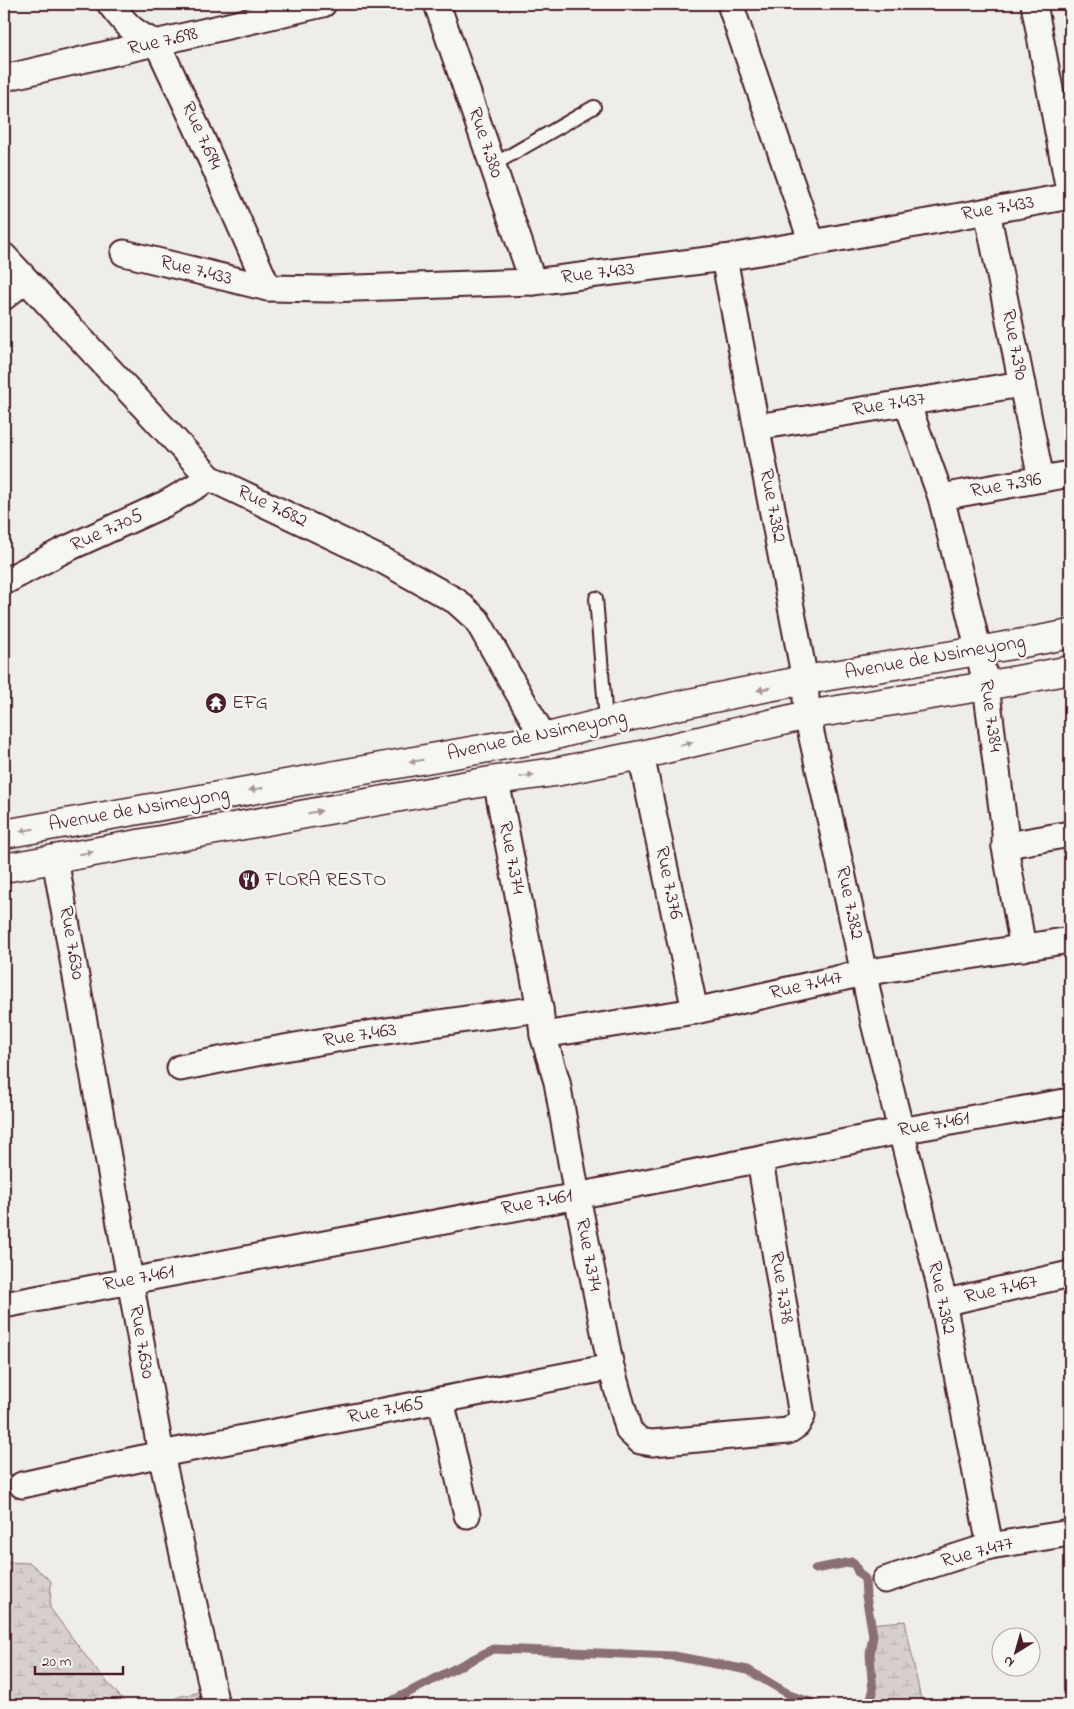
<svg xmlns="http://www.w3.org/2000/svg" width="1074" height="1709" viewBox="0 0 1074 1709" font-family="'Indie Flower',sans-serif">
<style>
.wetland{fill:url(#wetland-marsh);stroke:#90777c}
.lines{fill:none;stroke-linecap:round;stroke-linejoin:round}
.stream{stroke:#8a6f74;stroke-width:9}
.lane-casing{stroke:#4a1f2b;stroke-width:16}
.street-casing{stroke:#4a1f2b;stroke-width:29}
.secondary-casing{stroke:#4a1f2b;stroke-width:31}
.lane{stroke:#f6f6f2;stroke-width:12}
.street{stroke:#f6f6f2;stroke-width:25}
.secondary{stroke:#f6f6f2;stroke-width:28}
.oneway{fill:#a99598}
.labels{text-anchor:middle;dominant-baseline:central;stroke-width:5;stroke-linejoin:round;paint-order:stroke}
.street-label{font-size:20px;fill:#4a1f2b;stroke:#f6f6f2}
.poi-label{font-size:20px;fill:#4a1f2b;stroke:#f6f6f2;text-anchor:start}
</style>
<defs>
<pattern id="wetland-marsh" width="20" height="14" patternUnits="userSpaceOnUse" patternTransform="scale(1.25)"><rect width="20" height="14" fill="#d7cfce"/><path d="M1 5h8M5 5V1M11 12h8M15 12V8" fill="none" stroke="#bab1b1"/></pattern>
</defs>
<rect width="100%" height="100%" fill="#efedea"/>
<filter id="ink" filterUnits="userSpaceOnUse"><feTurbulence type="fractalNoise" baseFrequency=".02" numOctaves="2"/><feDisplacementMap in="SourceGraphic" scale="10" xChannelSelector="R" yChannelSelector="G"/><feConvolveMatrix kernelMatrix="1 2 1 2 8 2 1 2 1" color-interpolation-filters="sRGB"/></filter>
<g filter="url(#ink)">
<g class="wetland">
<polygon points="4,1562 30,1563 51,1581 50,1608 97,1671 128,1705 4,1705"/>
<polygon points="905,1621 922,1705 868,1705 873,1693 869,1672 869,1624"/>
<polygon points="199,1692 205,1705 165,1705 178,1697"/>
</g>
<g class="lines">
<g class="stream">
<polyline points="815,1569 852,1562 854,1563 858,1572 865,1579 866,1596 873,1635 870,1654 873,1693 868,1705"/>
<polyline points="384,1705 493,1649 674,1656 748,1670 792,1696 820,1705"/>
</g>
<g class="lane-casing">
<g id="lane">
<polyline points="493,165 594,107"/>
<polyline points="596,598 606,721"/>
</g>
</g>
<g class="street-casing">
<g id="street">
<path d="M110,4C126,24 132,33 157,43L197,128L268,288"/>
<polyline points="437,4 533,282"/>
<polyline points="730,4 812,243"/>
<polyline points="1034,4 1070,196"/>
<polyline points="4,78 323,4"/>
<polyline points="987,211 1041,479"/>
<polyline points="124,253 268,288 328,289 533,282 724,258 812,243 1070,196"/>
<polyline points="4,256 210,478 384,561 456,601 477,620 544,738"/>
<polyline points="724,258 805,680 807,715 855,931 874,1023 940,1286 990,1546"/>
<polyline points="4,297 25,280"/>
<polyline points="907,403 941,497 979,652 986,686 1005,832 1005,847 1023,948"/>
<polyline points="757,427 1022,384"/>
<polyline points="941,497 1070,474"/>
<polyline points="4,582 62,551 167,503 210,478"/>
<polyline points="641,755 695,1011"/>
<polyline points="496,780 540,1009 543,1035 557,1082 577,1196 611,1367 629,1431 640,1441 652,1443 788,1431 797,1425 802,1416 760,1160"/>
<polyline points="1005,847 1019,843 1070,834"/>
<polyline points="55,859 161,1454 216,1705"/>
<polyline points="543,1035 695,1011 863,973 1070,940"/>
<path d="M180,1068C299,1043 420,1025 540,1009"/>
<polyline points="940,1286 944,1299 951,1301 1070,1274"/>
<polyline points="4,1305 577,1196 900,1131 1070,1101"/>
<polyline points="441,1400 467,1515"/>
<polyline points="22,1485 161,1454 611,1367"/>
<polyline points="885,1580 990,1546 1070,1533"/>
</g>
</g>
<g class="secondary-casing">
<g id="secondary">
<path d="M4,834L544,738C630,715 718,696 806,680C894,664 982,652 1070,634"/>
<polyline points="4,868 496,780 555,772 641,755 807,715 986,686 1070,670"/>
</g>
</g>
<use href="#lane" class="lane"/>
<use href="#street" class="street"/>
<use href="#secondary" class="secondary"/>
</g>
<defs><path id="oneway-solid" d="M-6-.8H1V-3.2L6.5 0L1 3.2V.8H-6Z" transform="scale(1.25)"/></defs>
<g class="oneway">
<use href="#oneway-solid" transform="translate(764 689) rotate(168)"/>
<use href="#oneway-solid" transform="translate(686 744) rotate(-14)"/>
<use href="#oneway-solid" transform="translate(416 761) rotate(170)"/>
<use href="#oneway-solid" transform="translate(527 776) rotate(-8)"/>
<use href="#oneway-solid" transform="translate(256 789) rotate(170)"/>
<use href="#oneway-solid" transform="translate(315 812) rotate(-10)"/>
<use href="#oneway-solid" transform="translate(27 830) rotate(170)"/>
<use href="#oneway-solid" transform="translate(86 853) rotate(-10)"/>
</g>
</g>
<defs>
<g id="temple-disc" transform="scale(1.125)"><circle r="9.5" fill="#4a1f2b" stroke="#f6f6f2"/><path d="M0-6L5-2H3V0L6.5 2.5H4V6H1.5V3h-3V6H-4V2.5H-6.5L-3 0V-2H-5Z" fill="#fff"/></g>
<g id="restaurant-disc" transform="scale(1.125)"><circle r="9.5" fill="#4a1f2b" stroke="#f6f6f2"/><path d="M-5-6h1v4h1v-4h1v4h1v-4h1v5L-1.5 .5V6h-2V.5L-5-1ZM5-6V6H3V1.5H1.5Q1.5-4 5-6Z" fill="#fff"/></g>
</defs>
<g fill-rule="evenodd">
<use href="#temple-disc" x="216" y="703"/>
<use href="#restaurant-disc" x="249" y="880"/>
</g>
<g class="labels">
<g class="street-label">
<text transform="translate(163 42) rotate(-13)">Rue 7.698</text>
<text transform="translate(201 136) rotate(65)">Rue 7.694</text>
<text transform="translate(485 143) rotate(71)">Rue 7.380</text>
<text transform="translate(998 209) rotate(-10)">Rue 7.433</text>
<text transform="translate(196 271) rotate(14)">Rue 7.433</text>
<text transform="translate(598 274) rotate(-7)">Rue 7.433</text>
<text transform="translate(1014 345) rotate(79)">Rue 7.390</text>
<text transform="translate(889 405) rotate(-9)">Rue 7.437</text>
<text transform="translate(1006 486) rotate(-10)">Rue 7.396</text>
<text transform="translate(772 506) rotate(79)">Rue 7.382</text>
<text transform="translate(272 507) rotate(25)">Rue 7.682</text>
<text transform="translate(107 531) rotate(-25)">Rue 7.705</text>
<text transform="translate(935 658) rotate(-10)">Avenue de Nsimeyong</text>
<text transform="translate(990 716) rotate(82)">Rue 7.384</text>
<text transform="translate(537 736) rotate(-12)">Avenue de Nsimeyong</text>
<text transform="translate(139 810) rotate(-10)">Avenue de Nsimeyong</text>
<text transform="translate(511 858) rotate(79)">Rue 7.374</text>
<text transform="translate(668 883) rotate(78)">Rue 7.376</text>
<text transform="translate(849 903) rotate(78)">Rue 7.382</text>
<text transform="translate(71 943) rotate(80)">Rue 7.630</text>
<text transform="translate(806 986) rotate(-13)">Rue 7.447</text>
<text transform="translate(360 1036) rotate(-9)">Rue 7.463</text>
<text transform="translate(934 1125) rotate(-10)">Rue 7.461</text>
<text transform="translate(537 1203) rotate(-11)">Rue 7.461</text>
<text transform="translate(588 1255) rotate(79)">Rue 7.374</text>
<text transform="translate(139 1279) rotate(-11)">Rue 7.461</text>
<text transform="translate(781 1288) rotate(81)">Rue 7.378</text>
<text transform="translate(1001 1290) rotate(-13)">Rue 7.467</text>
<text transform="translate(941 1298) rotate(78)">Rue 7.382</text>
<text transform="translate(141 1342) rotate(80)">Rue 7.630</text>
<text transform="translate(386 1411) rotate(-11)">Rue 7.465</text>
<text transform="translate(977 1553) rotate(-15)">Rue 7.477</text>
</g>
<g class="poi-label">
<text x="232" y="703">EFG</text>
<text x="265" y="880">FLORA RESTO</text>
</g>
</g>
<rect width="1074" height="1709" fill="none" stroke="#f6f6f2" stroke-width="20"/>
<rect x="10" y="10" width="1054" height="1689" fill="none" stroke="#4a1f2b" stroke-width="2" filter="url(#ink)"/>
<g transform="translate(1016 1652) rotate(217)"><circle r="24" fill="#f6f6f2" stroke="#b1a0a2"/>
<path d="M0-4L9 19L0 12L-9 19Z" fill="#4a1f2b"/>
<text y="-8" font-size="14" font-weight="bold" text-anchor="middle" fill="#4a1f2b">N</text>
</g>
<path d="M35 1666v8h88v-8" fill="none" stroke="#4a1f2b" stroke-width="2.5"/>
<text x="42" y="1666" font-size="15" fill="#4a1f2b" stroke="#f6f6f2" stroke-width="4" paint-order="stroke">20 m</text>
</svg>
